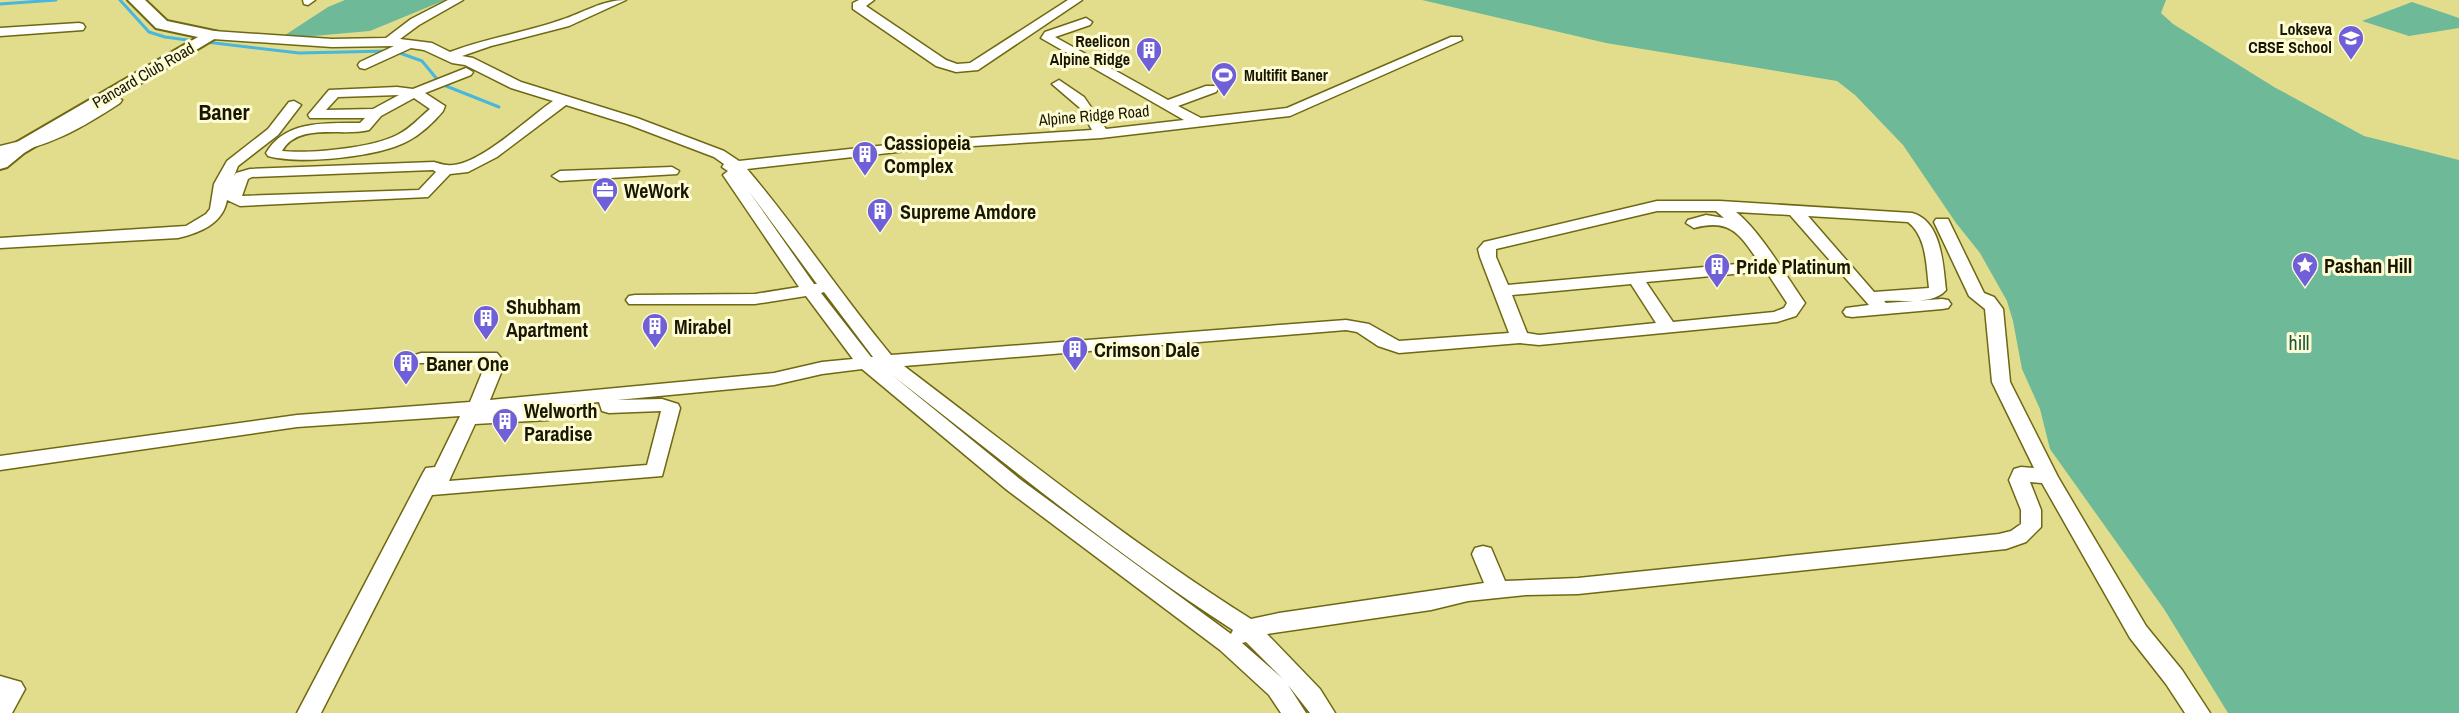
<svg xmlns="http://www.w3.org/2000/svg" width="2459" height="713" viewBox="0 0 2459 713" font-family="'Archivo Narrow',sans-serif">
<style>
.green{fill:#6db998}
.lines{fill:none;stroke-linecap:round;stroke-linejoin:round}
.stream{stroke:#49b7dd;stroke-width:3}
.minor-casing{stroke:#6f6812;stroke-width:3}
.major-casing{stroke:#6f6812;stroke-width:4}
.minor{fill:#fff;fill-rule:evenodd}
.major{fill:#fff;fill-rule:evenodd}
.labels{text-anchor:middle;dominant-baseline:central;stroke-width:6;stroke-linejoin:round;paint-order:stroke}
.far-poi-label{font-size:16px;font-weight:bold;fill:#1a1700;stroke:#fefcd5;text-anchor:end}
.far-street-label{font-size:16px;fill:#1a1700;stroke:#fefcd5}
.poi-label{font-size:20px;font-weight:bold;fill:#1a1700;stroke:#fefcd5;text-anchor:start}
.park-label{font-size:20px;fill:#1c533e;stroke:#fefcd5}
.far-district-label{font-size:22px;font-weight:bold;fill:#1a1700;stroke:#fefcd5}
</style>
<rect width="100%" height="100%" fill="#e2dd8d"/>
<g class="green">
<polygon points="345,0 445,0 370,31 279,39 328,7"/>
<polygon points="1422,0 2166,0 2161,13 2173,24 2274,87 2364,136 2459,160 2459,713 2228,713 2164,609 2050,449 2040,409 2022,369 2013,321 2007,301 1980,253 1956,223 1903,145 1855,95 1837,81 1606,43"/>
<polygon points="2412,2 2459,18 2459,28 2409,36 2362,21"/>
</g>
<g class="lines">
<g class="stream">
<polyline points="120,0 149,32 165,37 195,41"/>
<polyline points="0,4 56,0"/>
<polyline points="206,42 299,53 389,51"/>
<polyline points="397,52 422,61 441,84 499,107"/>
</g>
<g class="minor-casing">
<g id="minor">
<polygon points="303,0 315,0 308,5 304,4"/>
<path d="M448,0H463L419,25L400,39L432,43L450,52C486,38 524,33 561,20C583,13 602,0 626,0L569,26L491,46L462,56L473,58L521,82L637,118L724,151L739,161L924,141L1092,130L1080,108L1052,84L1059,80L1084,97L1106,129L1184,120L1041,38L1045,32L1086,18L1092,22L1090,25L1055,37L1168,100L1206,86H1216L1218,89L1216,92L1178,106L1201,118L1287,108L1451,37H1461L1462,40L1290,116L1101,138L924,149L747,169C798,229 841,295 891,355L1346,320L1369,324L1399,341L1509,333L1480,257L1478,249L1484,242L1657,201H1720L1912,213C1942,221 1943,265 1946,290C1934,305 1902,300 1884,301L1886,303L1942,299L1948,300L1951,304L1948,308L1942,309L1852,317L1846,316L1843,312L1846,308L1869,305L1790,215L1736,212C1761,232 1786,276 1805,303L1796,316L1777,322L1539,345L1520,343L1399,353L1378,346L1357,332L1346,330L904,366C1018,452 1130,543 1251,619L1279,613L1484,583L1472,554L1475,548L1483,546L1491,548L1505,581L1578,578L1999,534L2011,531L2021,524V510L2009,480L2014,469L2021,467L2034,468L1992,382L1985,309L1969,296L1934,222L1936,219H1948L1984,293L1994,297L2003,309L2010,382L2058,477L2146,626L2182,670L2210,713H2185L2166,684L2130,638L2042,483L2030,482L2041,510V527L2026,542L2006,549L1578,594L1526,595L1468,601L1431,610L1267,634L1320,689L1335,713H1310L1288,685L1306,713H1281L1269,695L1220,650L1007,490L862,369L822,374L774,385L617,400L662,399L678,404L680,408L662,476L432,495L321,713H297L423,473L426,468L435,467L460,416L297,427L0,470V456L297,415L470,402L486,363H415L412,359L415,355L421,353H497L505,363L490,400L774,373L822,362L853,359L806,296L755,304H629L626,300L629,296L635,295L755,294L799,287L723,175L728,171L722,167L724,164L714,157L627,124L566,105L497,157L468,172L450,174L428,197L240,206L227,200C223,224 199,233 178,238L0,248V238L186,226L206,214L210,209L214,184L227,161L268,129L289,102L294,101L301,105L278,135L238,166L234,176L236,173L250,169L434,162C438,163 443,165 447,165C476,169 529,117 553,101L511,88L465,65L452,63L424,50L411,48L365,69L360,68L358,65L360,62L394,46L332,47L213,39L207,35L213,31L332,39L386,38L411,19ZM433,170L436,172L419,190L242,196L248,179L252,177ZM748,190L817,284H814ZM1657,211H1716L1724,218L1706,215L1688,220L1686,223L1694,228C1731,218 1740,235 1759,262L1508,285L1496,257V249ZM1808,216L1908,222C1927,237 1926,265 1929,288L1874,292ZM1766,271L1787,303L1784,308L1774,312L1673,322L1646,282ZM1631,284L1656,323L1539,335L1527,333L1512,295ZM824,292L873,357H871L821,293ZM892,375C1004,462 1114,553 1233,630L1231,634L1021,480ZM599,402L602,411L609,413L661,411L647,465L449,481L475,424L548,420L555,418L560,406ZM1246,642L1283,679L1242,643Z"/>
<polygon points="859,0 874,0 866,6 946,60 957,64 970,63 1068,0 1082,0 978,70 956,72 936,66 853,9 853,3"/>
<polygon points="79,23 83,24 85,27 83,30 0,36 0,28"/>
<path d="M466,68L473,72L471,75L425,93L445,106L443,111C434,122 421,134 408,141C379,157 300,165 268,156L266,153C285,120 326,123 360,123L365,118H310L308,115L329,90L397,87L413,89ZM399,95L373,109L326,110L338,97ZM414,98L430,109C419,118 410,129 397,135C372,148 310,154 282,151C298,122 343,137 369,130L381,116Z"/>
<path d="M115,96L122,100L120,103C82,128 46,149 0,154V146L41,136Z"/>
<polygon points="672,167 679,171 677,174 560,181 552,176 560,171"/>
<polygon points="0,676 21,682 25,689 12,713 0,713"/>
</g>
</g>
<g class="major-casing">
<polygon id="major" points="128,0 145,0 167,21 219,32 221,35 24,153 7,167 0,169 0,154 12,145 198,37 156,28"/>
</g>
<use href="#minor" class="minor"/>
<use href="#major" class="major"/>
</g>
<defs>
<g id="school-pin" transform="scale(1.35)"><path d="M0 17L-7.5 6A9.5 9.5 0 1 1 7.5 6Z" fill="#6f60da" stroke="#fefcd5"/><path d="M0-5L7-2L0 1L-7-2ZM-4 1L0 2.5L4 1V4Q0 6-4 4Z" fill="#fff"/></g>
<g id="building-pin" transform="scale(1.35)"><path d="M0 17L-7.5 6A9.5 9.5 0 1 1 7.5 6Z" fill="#6f60da" stroke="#fefcd5"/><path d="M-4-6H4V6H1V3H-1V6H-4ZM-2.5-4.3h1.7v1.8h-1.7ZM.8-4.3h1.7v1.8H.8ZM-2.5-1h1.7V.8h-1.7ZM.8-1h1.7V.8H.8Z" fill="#fff"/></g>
<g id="stadium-pin" transform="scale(1.35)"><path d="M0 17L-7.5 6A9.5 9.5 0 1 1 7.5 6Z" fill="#6f60da" stroke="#fefcd5"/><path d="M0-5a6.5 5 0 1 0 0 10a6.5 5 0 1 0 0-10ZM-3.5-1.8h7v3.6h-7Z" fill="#fff"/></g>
<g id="office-pin" transform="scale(1.35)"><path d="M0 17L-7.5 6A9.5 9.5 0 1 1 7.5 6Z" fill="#6f60da" stroke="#fefcd5"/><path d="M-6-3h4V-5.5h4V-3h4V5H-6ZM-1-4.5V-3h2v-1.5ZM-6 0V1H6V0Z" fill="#fff"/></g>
<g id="sight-pin" transform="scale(1.35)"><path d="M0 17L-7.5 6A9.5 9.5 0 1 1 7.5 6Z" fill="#6f60da" stroke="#fefcd5"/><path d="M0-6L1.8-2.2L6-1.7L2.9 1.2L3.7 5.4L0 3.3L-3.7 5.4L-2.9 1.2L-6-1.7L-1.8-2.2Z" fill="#fff"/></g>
</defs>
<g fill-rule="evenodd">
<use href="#school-pin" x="2351" y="38"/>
<use href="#building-pin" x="1149" y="50"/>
<use href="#stadium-pin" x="1224" y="75"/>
<use href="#building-pin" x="865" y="154"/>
<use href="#office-pin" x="605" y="190"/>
<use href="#building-pin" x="880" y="211"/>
<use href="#sight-pin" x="2305" y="265"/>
<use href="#building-pin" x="1717" y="266"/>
<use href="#building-pin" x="486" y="318"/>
<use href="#building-pin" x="655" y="326"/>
<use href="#building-pin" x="1075" y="349"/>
<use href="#building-pin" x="406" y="363"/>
<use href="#building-pin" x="505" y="421"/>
</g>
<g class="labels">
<g class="far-poi-label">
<text x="2332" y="29">Lokseva<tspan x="2332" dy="18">CBSE School</tspan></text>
<text x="1130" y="41">Reelicon<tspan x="1130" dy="18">Alpine Ridge</tspan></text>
<text x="1244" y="75" text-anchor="start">Multifit Baner</text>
</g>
<g class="far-street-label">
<text transform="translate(143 75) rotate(-30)">Pancard Club Road</text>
<text transform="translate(1094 115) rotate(-5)">Alpine Ridge Road</text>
</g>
<g class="poi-label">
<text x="884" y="142">Cassiopeia<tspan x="884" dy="23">Complex</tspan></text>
<text x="624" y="190">WeWork</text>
<text x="900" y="211">Supreme Amdore</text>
<text x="2324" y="265">Pashan Hill</text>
<text x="1736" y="266">Pride Platinum</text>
<text x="506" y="306">Shubham<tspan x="506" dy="23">Apartment</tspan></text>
<text x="674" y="326">Mirabel</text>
<text x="1094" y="349">Crimson Dale</text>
<text x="426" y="363">Baner One</text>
<text x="524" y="410">Welworth<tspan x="524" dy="23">Paradise</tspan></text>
</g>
<g class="park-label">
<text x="2299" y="342">hill</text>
</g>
<g class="far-district-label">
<text x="224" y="112">Baner</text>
</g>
</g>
</svg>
